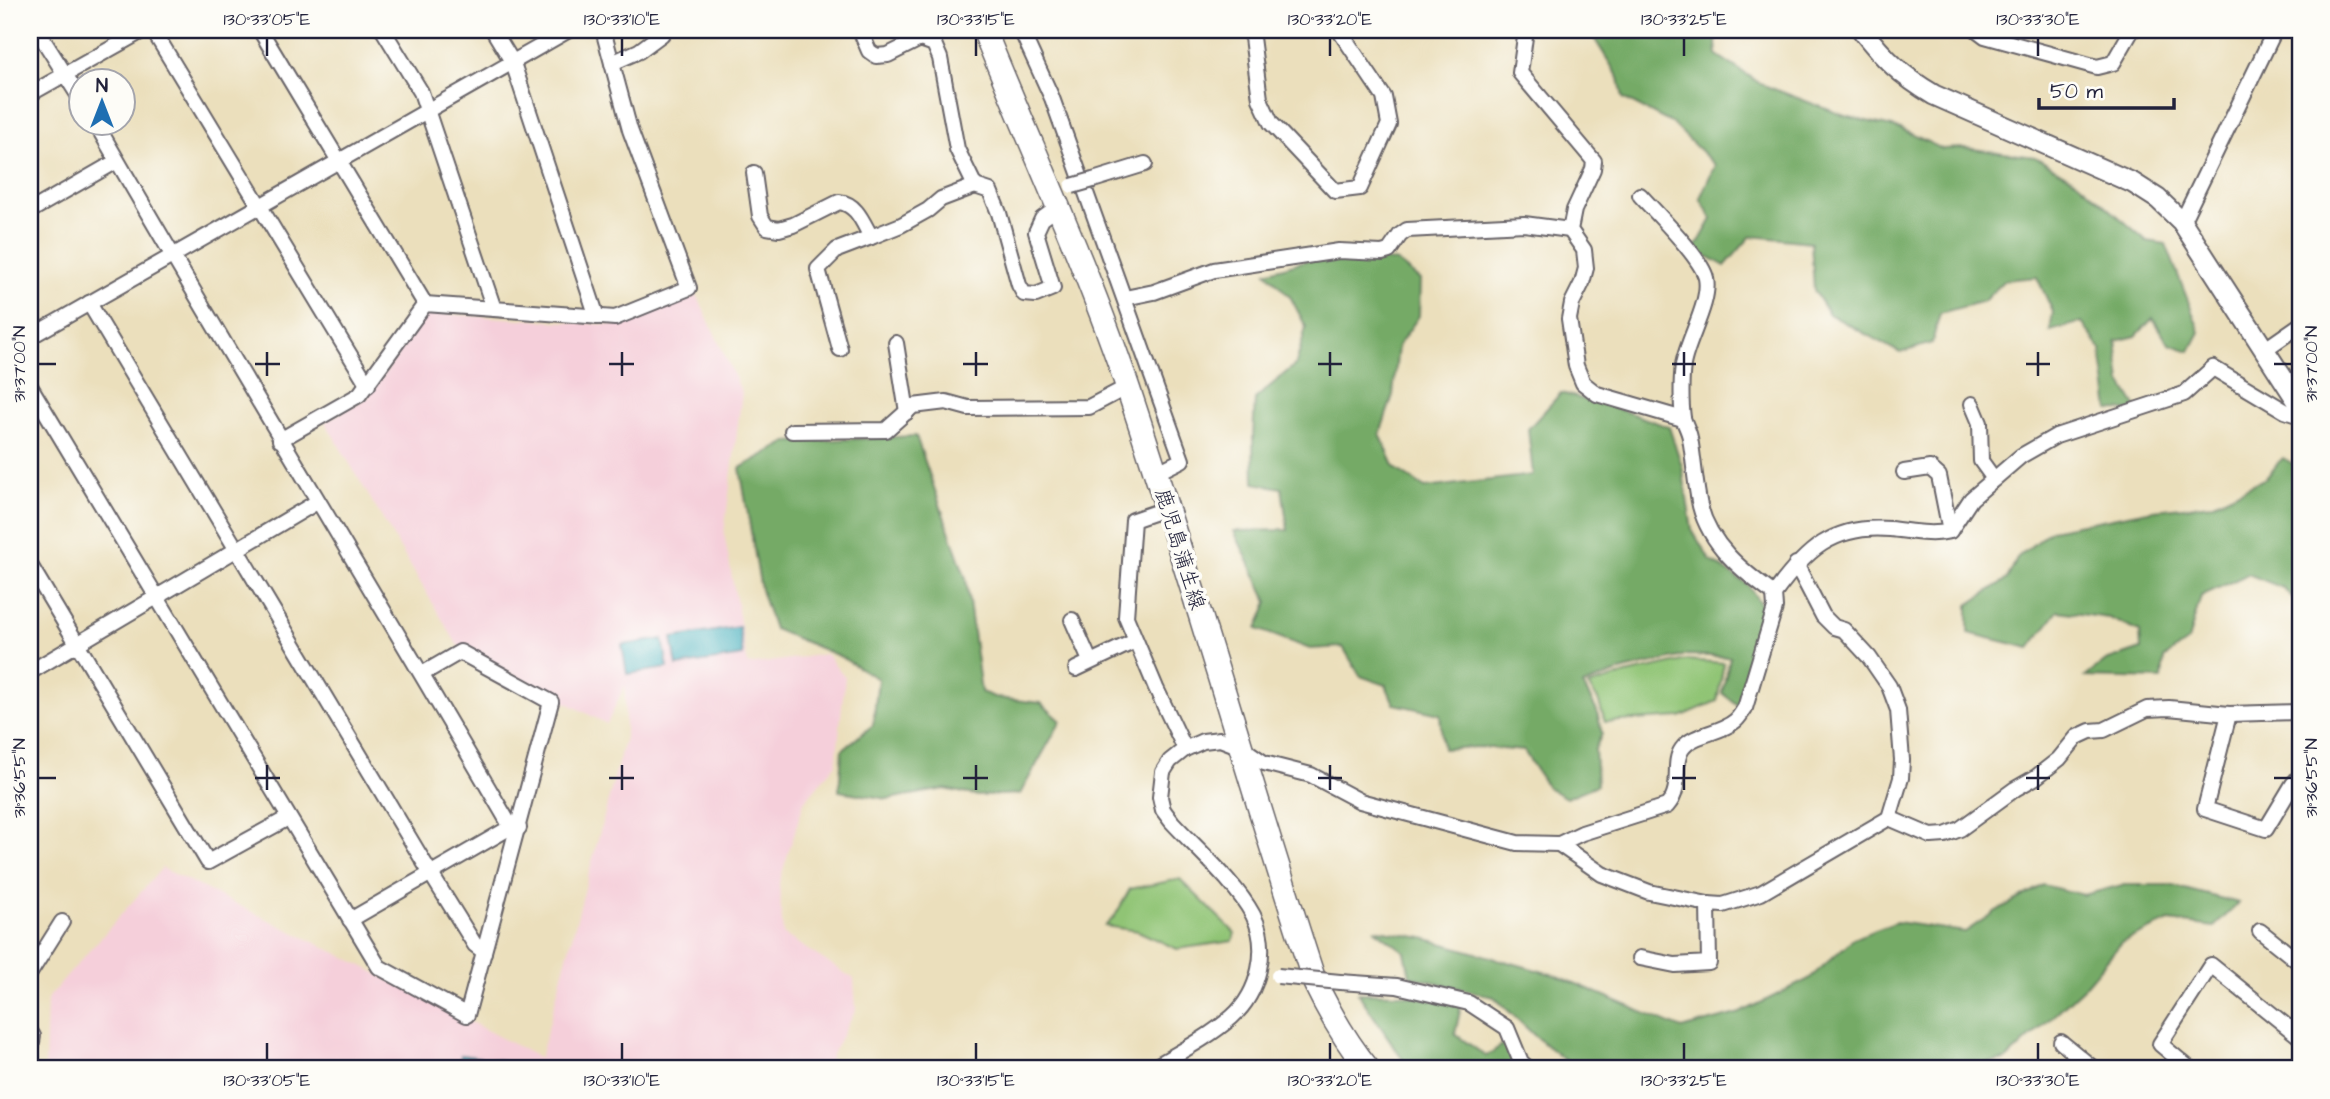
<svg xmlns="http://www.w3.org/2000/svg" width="2330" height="1099" viewBox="0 0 2330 1099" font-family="'Architects Daughter','Klee One',sans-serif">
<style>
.built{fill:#f5cfda}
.green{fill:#90c475;stroke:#597358;stroke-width:2}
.forest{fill:#74aa66;stroke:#4b6650;stroke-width:2}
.water{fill:#40adbe;stroke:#31687c;stroke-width:2}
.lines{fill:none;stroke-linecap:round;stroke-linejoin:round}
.street-casing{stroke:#686468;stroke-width:18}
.secondary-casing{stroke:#686468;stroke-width:23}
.primary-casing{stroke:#686468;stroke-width:26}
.street{stroke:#fff;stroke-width:14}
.secondary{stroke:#fff;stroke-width:19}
.primary{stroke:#fff;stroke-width:23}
.street-bridge-casing{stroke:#686468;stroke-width:18;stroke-linecap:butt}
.street-bridge{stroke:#fff;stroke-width:14}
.ticks{fill:none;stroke:#22223b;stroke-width:2.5}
.labels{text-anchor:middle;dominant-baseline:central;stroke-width:7;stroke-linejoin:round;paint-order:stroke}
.street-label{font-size:21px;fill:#22223b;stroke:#fdfcf7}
.neatline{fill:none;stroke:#22223b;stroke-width:2.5}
.ticks-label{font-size:18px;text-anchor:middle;fill:#22223b}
</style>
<rect width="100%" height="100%" fill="#fdfcf7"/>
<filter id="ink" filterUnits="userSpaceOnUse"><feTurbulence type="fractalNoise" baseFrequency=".0143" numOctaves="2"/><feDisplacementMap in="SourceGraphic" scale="14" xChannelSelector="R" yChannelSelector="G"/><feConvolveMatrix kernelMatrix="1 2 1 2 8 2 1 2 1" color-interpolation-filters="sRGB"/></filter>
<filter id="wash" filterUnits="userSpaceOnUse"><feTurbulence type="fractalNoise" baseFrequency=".00686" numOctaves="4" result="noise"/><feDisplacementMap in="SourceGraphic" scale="28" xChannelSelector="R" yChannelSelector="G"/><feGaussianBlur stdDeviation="1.57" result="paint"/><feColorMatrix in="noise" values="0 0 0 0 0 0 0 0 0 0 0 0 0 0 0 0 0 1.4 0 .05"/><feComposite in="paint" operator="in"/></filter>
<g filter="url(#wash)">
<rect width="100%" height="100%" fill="#ebdfbc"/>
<polygon class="built" points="697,295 742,393 724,533 748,665 826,654 845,677 836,764 804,802 779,883 783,934 854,979 856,1010 831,1056 828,1069 45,1069 47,999 162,868 355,962 540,1058 625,737 625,685 607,724 458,646 325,422 368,397 427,313 615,325"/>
<g class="green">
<polygon points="1687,660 1724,663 1717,701 1680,717 1605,722 1598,700 1588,686 1626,674"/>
<polygon points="1180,879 1235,933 1233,941 1177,949 1138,931 1105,926 1115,916 1130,889"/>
</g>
<g class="forest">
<polygon points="1604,30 1715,30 1717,55 1761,84 1845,116 1901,129 1942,149 1965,148 2035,157 2077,181 2147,241 2166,244 2200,332 2190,351 2169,344 2153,318 2136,336 2116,341 2121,382 2139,411 2109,410 2101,350 2082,322 2050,331 2053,312 2037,277 2004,280 1984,301 1940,313 1932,343 1900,353 1829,314 1814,290 1811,242 1751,236 1725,266 1695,249 1712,219 1700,198 1715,165 1673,124 1623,98 1619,78 1594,38"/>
<polygon points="1339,251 1397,262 1420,280 1419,316 1398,346 1393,395 1380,434 1395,468 1425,488 1533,475 1528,429 1561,393 1624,411 1669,427 1682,466 1692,530 1710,560 1748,585 1766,612 1741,708 1722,693 1730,657 1688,655 1624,670 1583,685 1597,711 1602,734 1595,749 1597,785 1566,798 1547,787 1524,751 1479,747 1443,749 1440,714 1394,704 1386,685 1360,676 1343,647 1310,649 1257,629 1268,602 1234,531 1288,530 1282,488 1254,483 1253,438 1255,399 1296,364 1306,327 1291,298 1266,272"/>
<polygon points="916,436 966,579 981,692 997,698 1041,703 1061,721 1020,794 978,796 945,789 888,799 839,791 842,750 873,725 878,679 839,656 774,629 761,590 740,468 787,442"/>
<polygon points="2283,458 2300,468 2300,605 2283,588 2248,574 2201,596 2188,641 2164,658 2162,679 2085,677 2106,661 2141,649 2140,632 2109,618 2058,611 2030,648 1968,633 1968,605 2007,579 2018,557 2051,530 2153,510 2212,504 2266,478"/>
<polygon points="2043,885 2084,895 2122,885 2169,885 2239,903 2214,927 2169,921 2122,942 2084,987 2006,1060 1948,1069 1576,1069 1536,1037 1494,997 1410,976 1405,952 1374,929 1423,938 1558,976 1682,1029 1740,1013 1809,979 1854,938 1897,922 1965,932 1996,911"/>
<polygon points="1358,993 1401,994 1461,1006 1455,1034 1486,1056 1508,1041 1521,1069 1413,1069 1406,1064"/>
</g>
<g class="water">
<polygon points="739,627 743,656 677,666 672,638"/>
<polygon points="663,639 668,668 627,674 622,645"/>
<polygon points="461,1055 503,1061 501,1069 459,1069"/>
</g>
</g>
<g filter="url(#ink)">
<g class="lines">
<g class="street-casing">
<g id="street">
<polyline points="37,30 80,98"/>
<polyline points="153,30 368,385"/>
<polyline points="260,30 425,304"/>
<polyline points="383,30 421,92 494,309"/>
<polyline points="493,30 513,63 597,317"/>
<polyline points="860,30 869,51 876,56 888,55 920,39 934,44 940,58 957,149 975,186 990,191 999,213 1019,285 1024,294 1036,295 1053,288 1036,232 1042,219 1057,208"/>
<polyline points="1021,30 1052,98 1182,460 1156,473"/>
<polyline points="1251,30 1260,99 1271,123 1335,191 1360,188 1389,124 1384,97 1339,30"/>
<polyline points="1526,30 1520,73 1594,161 1593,169 1574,210 1570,230 1584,250 1586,268 1582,283 1572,303 1569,319 1576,366 1583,383 1597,394 1683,419"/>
<polyline points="1977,30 1985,36 2097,67 2113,63 2132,30"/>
<polyline points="986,35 1003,30"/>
<polyline points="612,63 639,51 662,34 662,30"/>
<polyline points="30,94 144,30"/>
<path d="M95,122C231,359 374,591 511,827L519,828"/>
<path d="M754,173L760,216L767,227L779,229L793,225L839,202C857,204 863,223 871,237L901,225L928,210L941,199L975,186"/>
<polyline points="1093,180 1145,164"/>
<path d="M1640,195C1655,212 1701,257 1706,278C1711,302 1687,340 1683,365C1681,380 1681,403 1683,418C1685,425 1689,431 1690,438C1694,460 1695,484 1700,506C1710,545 1742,571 1774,594"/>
<polyline points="30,211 117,161"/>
<polyline points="2182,222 2275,30"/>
<polyline points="1125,298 1154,292 1214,270 1339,251 1382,253 1389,251 1400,235 1407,230 1524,224 1570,230"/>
<polyline points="89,303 431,874 475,945 484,952"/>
<polyline points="30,337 569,30"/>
<polyline points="896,343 907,412"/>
<polyline points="840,349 818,269 837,250 871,237"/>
<polyline points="2264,350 2300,325"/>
<polyline points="30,386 379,967 467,1015 551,702 460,652 422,674"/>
<polyline points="1972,404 1980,423 1981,461 1994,479"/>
<polyline points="792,431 886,430 913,406 946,402 968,408 1089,407 1127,387"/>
<polyline points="280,440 359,395 425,304 615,318 689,288 630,130 603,30"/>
<polyline points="1904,472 1930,468 1939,476 1950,531"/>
<polyline points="1168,508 1133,520 1126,617 1156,688 1185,749"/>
<polyline points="1796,564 1823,616 1834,627 1844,630 1869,657 1889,686 1898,710 1902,760 1901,778 1889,818"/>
<polyline points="30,565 208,862 288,818"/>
<polyline points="1072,620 1090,661"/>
<polyline points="1076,669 1135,641"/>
<polyline points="30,672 317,502"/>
<polyline points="2229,714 2205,809 2266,829 2293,784 2300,776"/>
<polyline points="1889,818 1931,836 1945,835 1960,829 2015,789 2036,777 2059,759 2077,737 2090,731 2104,730 2147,709 2169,708 2229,714 2300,712"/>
<path d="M1559,844L1582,833L1667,806C1684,787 1671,764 1682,749C1693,733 1720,734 1735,721C1739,718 1742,712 1745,708L1775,608L1774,594C1805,551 1833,524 1890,529C1910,531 1931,536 1950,531L1971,499L2021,456L2056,436L2184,394L2213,368L2285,411L2300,416"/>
<polyline points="350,920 511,827"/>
<polyline points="2260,931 2300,963"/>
<polyline points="1640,958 1675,965 1709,963 1708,904"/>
<polyline points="30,973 62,922"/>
<polyline points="1340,982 1397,986 1469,1003 1507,1028 1521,1062 1529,1069"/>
<polyline points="30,1032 33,1036 30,1055"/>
<polyline points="2061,1042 2094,1069"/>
<path d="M1151,1069C1178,1053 1208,1038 1232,1017C1259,993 1270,948 1253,915C1236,883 1197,849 1172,822L1163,810L1160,797L1163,772L1170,761L1185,749L1203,741L1220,739L1241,747L1264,763L1311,775L1360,801L1517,843L1559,844L1602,874L1649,892L1708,904L1723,905L1761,893L1889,818"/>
<polyline points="2190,1069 2160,1044 2211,965 2300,1037"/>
</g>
</g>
<g class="secondary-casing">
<path id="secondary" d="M1862,30C1884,59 1902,76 1934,95L2133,183L2158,199L2182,222L2300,405"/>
</g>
<g class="primary-casing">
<path id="primary" d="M984,30C1032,149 1087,266 1128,388C1194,585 1250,785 1315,983C1330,1014 1346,1042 1368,1069"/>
</g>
<use href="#street" class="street"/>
<use href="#secondary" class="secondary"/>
<use href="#primary" class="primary"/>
<g class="street-bridge-casing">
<g id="street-bridge">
<polyline points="1072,186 1093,180"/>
<polyline points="1278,976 1340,982"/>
</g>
</g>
<use href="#street-bridge" class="street-bridge"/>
</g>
</g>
<path class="ticks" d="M267,38V56M622,38V56M976,38V56M1330,38V56M1684,38V56M2038,38V56M267,352V376M622,352V376M976,352V376M1330,352V376M1684,352V376M2038,352V376M38,364H56M255,364H280M609,364H634M963,364H988M1318,364H1342M1672,364H1696M2026,364H2050M2274,364H2292M267,765V790M622,765V790M976,765V790M1330,765V790M1684,765V790M2038,765V790M38,778H56M255,778H280M609,778H634M963,778H988M1318,778H1342M1672,778H1696M2026,778H2050M2274,778H2292M267,1043V1060M622,1043V1060M976,1043V1060M1330,1043V1060M1684,1043V1060M2038,1043V1060"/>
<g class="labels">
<g class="street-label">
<text transform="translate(1180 549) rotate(73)">鹿児島蒲生線</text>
</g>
</g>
<rect width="2330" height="1099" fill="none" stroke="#fdfcf7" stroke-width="77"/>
<g transform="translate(102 102)"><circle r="33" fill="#fdfcf7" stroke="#a5a5ac" stroke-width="2"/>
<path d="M0-5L12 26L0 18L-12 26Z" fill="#1f6fb2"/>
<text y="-10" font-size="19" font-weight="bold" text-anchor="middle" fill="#22223b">N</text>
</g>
<path d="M2039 98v10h135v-10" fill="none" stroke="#22223b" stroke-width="3.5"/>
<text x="2050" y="98" font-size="21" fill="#22223b" stroke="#fdfcf7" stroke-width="5" paint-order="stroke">50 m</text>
<rect x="38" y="38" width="2254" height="1022" class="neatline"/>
<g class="ticks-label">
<text x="267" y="25">130°33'05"E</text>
<text x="622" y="25">130°33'10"E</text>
<text x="976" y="25">130°33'15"E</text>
<text x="1330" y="25">130°33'20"E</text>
<text x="1684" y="25">130°33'25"E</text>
<text x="2038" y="25">130°33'30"E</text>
<text transform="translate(19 364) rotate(-90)" y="6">31°37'00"N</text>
<text transform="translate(2311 364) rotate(-90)" y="6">31°37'00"N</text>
<text transform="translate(19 778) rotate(-90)" y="6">31°36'55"N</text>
<text transform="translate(2311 778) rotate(-90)" y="6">31°36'55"N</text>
<text x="267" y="1086">130°33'05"E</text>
<text x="622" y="1086">130°33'10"E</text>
<text x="976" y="1086">130°33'15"E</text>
<text x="1330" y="1086">130°33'20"E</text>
<text x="1684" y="1086">130°33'25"E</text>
<text x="2038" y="1086">130°33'30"E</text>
</g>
</svg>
